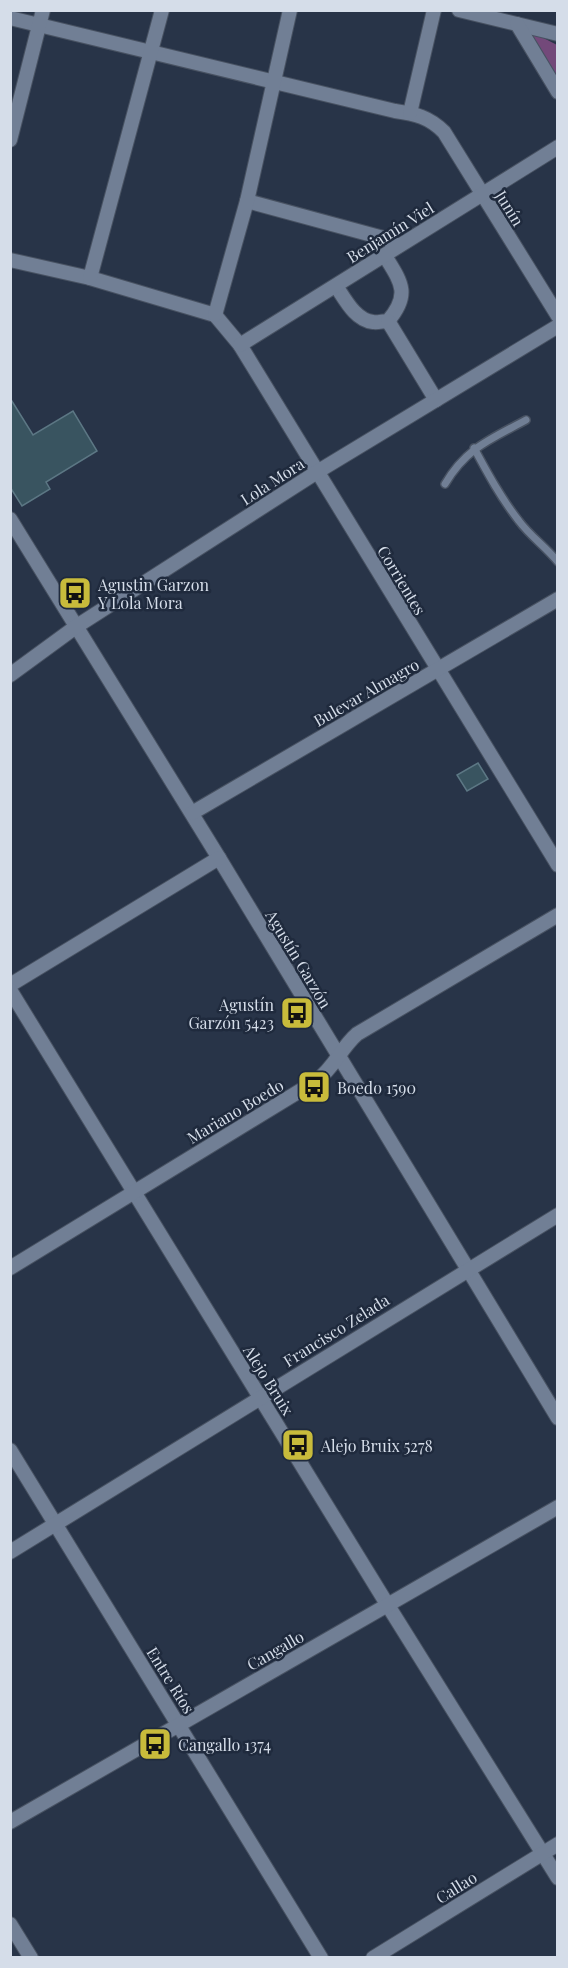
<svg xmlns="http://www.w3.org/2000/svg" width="568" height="1968" viewBox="0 0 568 1968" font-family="'Playfair Display',serif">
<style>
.green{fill:#73497a}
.building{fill:#395460;stroke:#5c7784;stroke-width:1.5}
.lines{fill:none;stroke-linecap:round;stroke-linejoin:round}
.service-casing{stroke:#485262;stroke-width:10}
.minor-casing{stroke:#485262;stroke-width:16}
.service{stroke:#717f95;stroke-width:7}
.minor{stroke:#717f95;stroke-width:14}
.labels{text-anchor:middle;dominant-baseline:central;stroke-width:5;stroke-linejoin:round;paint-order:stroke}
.street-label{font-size:16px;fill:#d5dde9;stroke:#1f2a3d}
.poi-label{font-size:16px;fill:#d5dde9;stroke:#1f2a3d;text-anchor:start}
</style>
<rect width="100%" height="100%" fill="#283448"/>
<polygon class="green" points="534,33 557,45 557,80 532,37"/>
<g class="building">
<polygon points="10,398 33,435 73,411 97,451 46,482 50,489 22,506 10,487"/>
<polygon points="478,763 488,779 467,791 457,775"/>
</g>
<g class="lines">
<g class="service-casing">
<g id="service">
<path d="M474,448C488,474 501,498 519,521C530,536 546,547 558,562"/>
<path d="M445,484C466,448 491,439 526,420"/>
</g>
</g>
<g class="minor-casing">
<g id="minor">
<polyline points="459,10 558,34"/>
<path d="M10,18L395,111C416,114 429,117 444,132L558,316"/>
<polyline points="517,24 558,92"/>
<polyline points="410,113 434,10"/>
<polyline points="10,140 43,10"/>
<polyline points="247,201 387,239 398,246"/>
<polyline points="10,260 90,278 215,315"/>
<polyline points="90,278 162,10"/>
<path d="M336,286C345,299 355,320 373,322C377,323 383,321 388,321C411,294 401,282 385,256"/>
<polyline points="215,315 240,345 558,865"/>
<polyline points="215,315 247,201 290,10"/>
<polyline points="388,321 436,400"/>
<polyline points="240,345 558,147"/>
<polyline points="10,519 219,858 558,1418"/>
<polyline points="10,675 77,626 317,472 558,326"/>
<polyline points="192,813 558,599"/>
<polyline points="10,985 219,858"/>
<polyline points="10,990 387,1604 558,1878"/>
<path d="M10,1268L316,1081C335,1067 340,1049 357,1034L558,915"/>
<polyline points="10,1450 321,1958"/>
<polyline points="10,1552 558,1215"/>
<polyline points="10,1822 558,1507"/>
<polyline points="10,1924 31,1958"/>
<polyline points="373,1958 558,1844"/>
</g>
</g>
<use href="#service" class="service"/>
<use href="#minor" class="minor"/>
</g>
<defs>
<g id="bus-square" transform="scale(1.725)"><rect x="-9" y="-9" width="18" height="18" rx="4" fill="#c8bb3b" stroke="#1f2a3d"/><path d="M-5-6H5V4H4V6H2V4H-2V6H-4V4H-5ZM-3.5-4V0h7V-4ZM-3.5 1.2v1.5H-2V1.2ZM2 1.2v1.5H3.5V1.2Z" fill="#111"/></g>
</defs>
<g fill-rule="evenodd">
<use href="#bus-square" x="75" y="593"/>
<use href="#bus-square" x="297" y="1013"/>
<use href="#bus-square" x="314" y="1087"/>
<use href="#bus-square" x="298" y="1445"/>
<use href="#bus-square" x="155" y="1744"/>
</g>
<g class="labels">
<g class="street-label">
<text transform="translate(510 208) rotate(58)">Junín</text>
<text transform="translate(390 232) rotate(-32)">Benjamín Viel</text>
<text transform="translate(272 481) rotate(-33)">Lola Mora</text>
<text transform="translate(402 580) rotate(59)">Corrientes</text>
<text transform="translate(366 692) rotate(-30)">Bulevar Almagro</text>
<text transform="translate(299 959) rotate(59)">Agustín Garzón</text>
<text transform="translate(235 1111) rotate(-31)">Mariano Boedo</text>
<text transform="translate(336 1330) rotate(-32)">Francisco Zelada</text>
<text transform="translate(269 1380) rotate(58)">Alejo Bruix</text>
<text transform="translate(275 1650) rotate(-30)">Cangallo</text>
<text transform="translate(171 1680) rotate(58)">Entre Ríos</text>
<text transform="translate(456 1887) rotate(-32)">Callao</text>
</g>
<g class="poi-label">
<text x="98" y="584">Agustin Garzon<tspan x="98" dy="18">Y Lola Mora</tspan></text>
<text x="274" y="1004" text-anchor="end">Agustín<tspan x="274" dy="18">Garzón 5423</tspan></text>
<text x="337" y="1087">Boedo 1590</text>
<text x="321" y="1445">Alejo Bruix 5278</text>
<text x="178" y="1744">Cangallo 1374</text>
</g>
</g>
<rect width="568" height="1968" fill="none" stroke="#d5dde9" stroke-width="24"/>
</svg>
